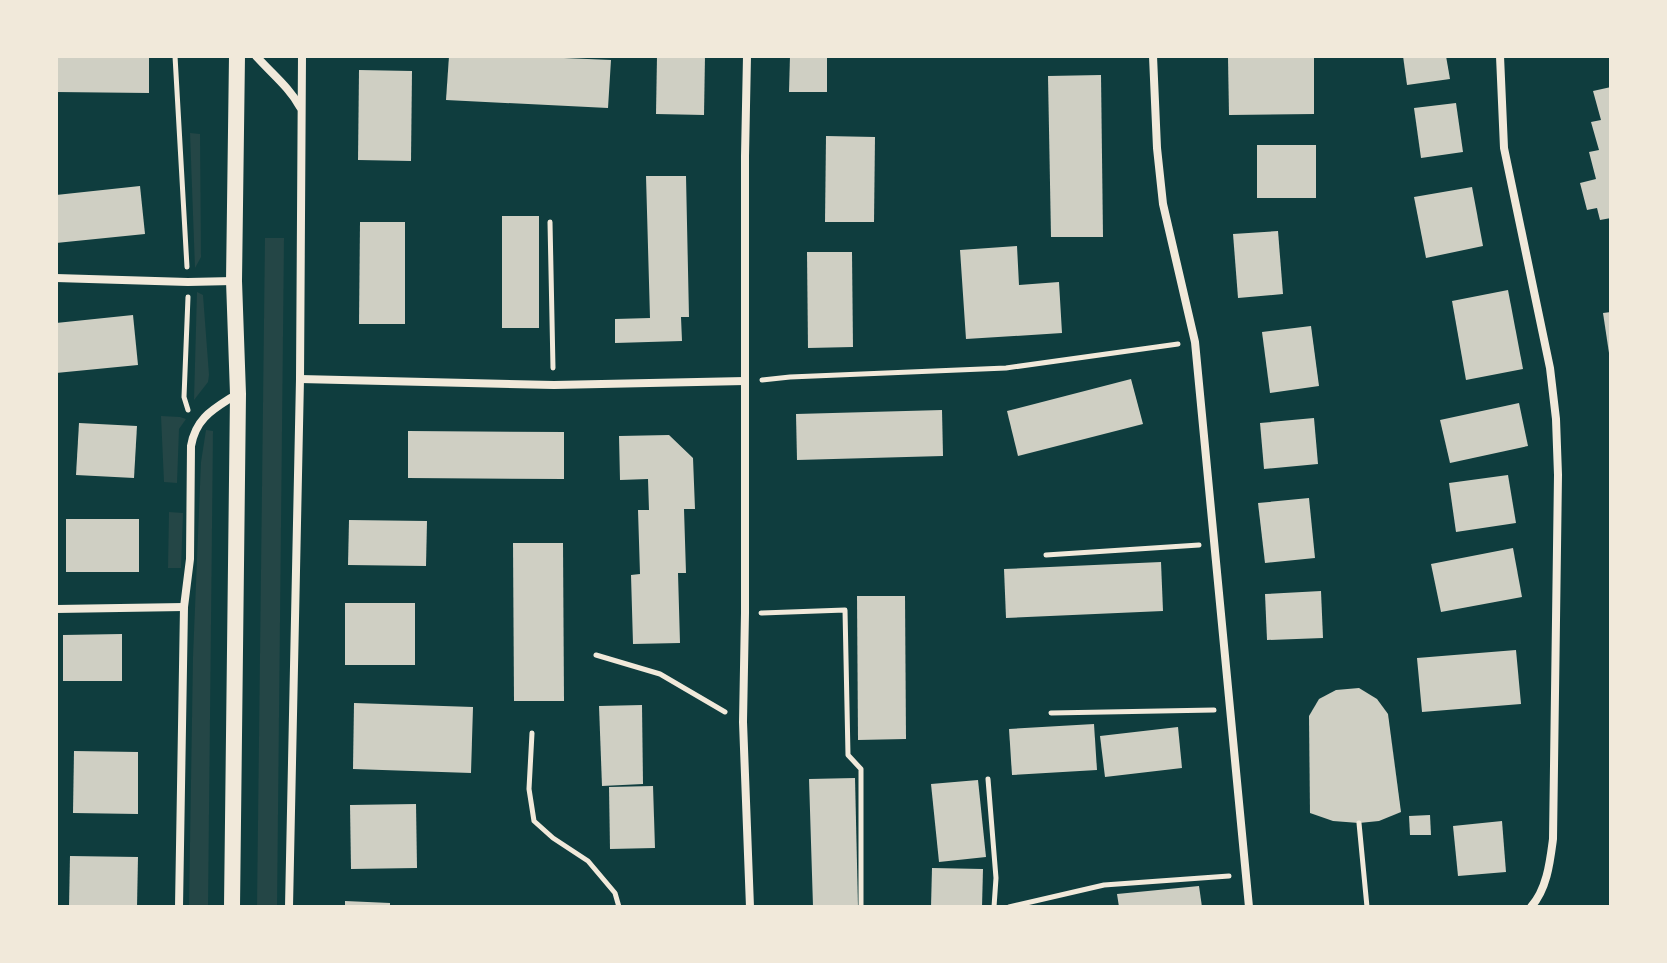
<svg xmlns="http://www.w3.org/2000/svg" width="1667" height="963" viewBox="0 0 1667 963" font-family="'PT Sans Narrow',sans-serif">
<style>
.green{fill:#244646}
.building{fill:#cfcfc3}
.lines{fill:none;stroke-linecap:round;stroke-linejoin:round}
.path{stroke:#f1e9da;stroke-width:5}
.minor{stroke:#f1e9da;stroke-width:8}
.secondary{stroke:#f1e9da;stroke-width:16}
</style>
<rect width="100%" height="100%" fill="#0f3d3e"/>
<g class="green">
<polygon points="190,133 200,134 201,257 195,268"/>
<polygon points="265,238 284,238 277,907 257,907"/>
<polygon points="197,292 203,295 209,375 208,382 194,400"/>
<polygon points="161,416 180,417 186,419 179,429 177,483 164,482"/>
<polygon points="206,430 213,431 208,907 189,907 193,657 201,462"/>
<polygon points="169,512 183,513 181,568 168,568"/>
</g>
<g class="building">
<polygon points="56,56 149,56 149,93 56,92"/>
<polygon points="449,56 517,56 611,60 608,108 446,100"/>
<polygon points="657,56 705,56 704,115 656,114"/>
<polygon points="790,56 827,56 827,92 789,92"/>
<polygon points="1403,56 1446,56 1450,79 1407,85"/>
<polygon points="1228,58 1314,58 1314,114 1229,115"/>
<polygon points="359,70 412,71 411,161 358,160"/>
<polygon points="1101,75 1103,237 1051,237 1048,76"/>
<polygon points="1611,87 1611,218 1600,220 1597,208 1587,210 1580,183 1596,179 1589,152 1599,150 1591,122 1601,120 1593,91"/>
<polygon points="1456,103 1463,152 1421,158 1414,108"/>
<polygon points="826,136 875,137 874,222 825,222"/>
<rect x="1257" y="145" width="59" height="53"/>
<polygon points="646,176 686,176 689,317 681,317 682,341 615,343 615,319 650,318"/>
<polygon points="140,186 145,234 56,243 56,195"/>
<polygon points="1472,187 1483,246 1426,258 1414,197"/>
<rect x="502" y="216" width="37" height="112"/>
<polygon points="360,222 405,222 405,324 359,324"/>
<polygon points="1278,231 1283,294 1238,298 1233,234"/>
<polygon points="1017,246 1019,285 1059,282 1062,333 966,339 960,250"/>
<polygon points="807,252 852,252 853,347 808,348"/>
<polygon points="1508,290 1523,369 1466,380 1452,301"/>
<polygon points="1611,312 1611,353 1609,353 1603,313"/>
<polygon points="133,315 138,365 56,373 56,323"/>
<polygon points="1311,326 1319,386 1270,393 1262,332"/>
<polygon points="1131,379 1143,424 1018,456 1007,411"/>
<polygon points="1519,403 1528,446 1450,463 1440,420"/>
<polygon points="942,410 943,456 797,460 796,414"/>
<polygon points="1314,418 1318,464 1264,469 1260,423"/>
<polygon points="79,423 137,426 134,478 76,475"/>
<polygon points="408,431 564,432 564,479 408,478"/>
<polygon points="669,435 693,458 695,509 684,509 686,573 678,573 680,643 633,644 631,575 640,574 638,510 649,510 648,479 620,480 619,436"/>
<polygon points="1508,475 1516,523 1456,532 1449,483"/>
<polygon points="1309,498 1315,558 1265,563 1258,503"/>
<rect x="66" y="519" width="73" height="53"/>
<polygon points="349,520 427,521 426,566 348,565"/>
<polygon points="513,543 563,543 564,701 514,701"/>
<polygon points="1513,548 1522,597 1441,612 1431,564"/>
<polygon points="1161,562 1163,611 1006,618 1004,569"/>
<polygon points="1321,591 1323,638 1267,640 1265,594"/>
<polygon points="857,596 905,596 906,739 858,740"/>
<rect x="345" y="603" width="70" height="62"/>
<polygon points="122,634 122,681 63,681 63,635"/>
<polygon points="1516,650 1521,704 1422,712 1417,658"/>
<polygon points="1359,688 1377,699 1388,714 1401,812 1379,821 1359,823 1333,821 1310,813 1309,716 1319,699 1336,690"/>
<polygon points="354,703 473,707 471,773 353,769"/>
<polygon points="642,705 643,784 602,786 599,706"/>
<polygon points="1094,724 1097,770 1012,775 1009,729"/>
<polygon points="1178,727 1182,768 1105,777 1100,736"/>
<polygon points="74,751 138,752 138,814 73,813"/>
<polygon points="855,778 858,907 813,907 809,779"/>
<polygon points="978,780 986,857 939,862 931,784"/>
<polygon points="653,786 655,848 610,849 609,787"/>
<polygon points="416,804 417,868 351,869 350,805"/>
<polygon points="1430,815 1431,835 1410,835 1409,816"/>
<polygon points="1502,821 1506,872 1458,876 1453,826"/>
<polygon points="70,856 138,857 137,907 69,907"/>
<polygon points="932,868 983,869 982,907 931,907"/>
<polygon points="1199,886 1202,907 1119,907 1117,894"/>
<polygon points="345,901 390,903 390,907 345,907"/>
</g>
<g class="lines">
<g class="path">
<polyline points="175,56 187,267"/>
<polyline points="550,222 553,368"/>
<polyline points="188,297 184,397 188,410"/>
<polyline points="762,380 790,377 1006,368 1178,344"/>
<polyline points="1046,555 1199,545"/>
<polyline points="761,613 845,610 848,755 861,769 861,907"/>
<polyline points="596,655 660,674 725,712"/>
<polyline points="1051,713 1214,710"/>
<polyline points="532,733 529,789 534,821 553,838 588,861 615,893 619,907"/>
<polyline points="988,779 996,878 994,907"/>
<polyline points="1359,823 1367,907"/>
<polyline points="1009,907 1104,885 1229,876"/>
</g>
<g class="minor">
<path d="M256,56C272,74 289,87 300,107"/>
<polyline points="747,56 745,156 745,613 743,722 750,907"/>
<polyline points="1153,56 1157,148 1163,204 1195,342 1249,907"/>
<path d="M1500,56L1504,148L1550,368L1556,419L1558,475L1553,839C1550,862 1547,889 1531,907"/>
<polyline points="56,278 188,282 233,281"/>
<polyline points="300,379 554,385 745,381"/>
<polyline points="56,609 184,607"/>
<path d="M179,907L184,607L190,559L191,446C196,417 214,409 237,394"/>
<polyline points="289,907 300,379 302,56"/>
</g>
<polyline class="secondary" points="232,907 238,394 234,281 237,56"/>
</g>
<rect width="1667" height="963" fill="none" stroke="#f1e9da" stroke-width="116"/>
</svg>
